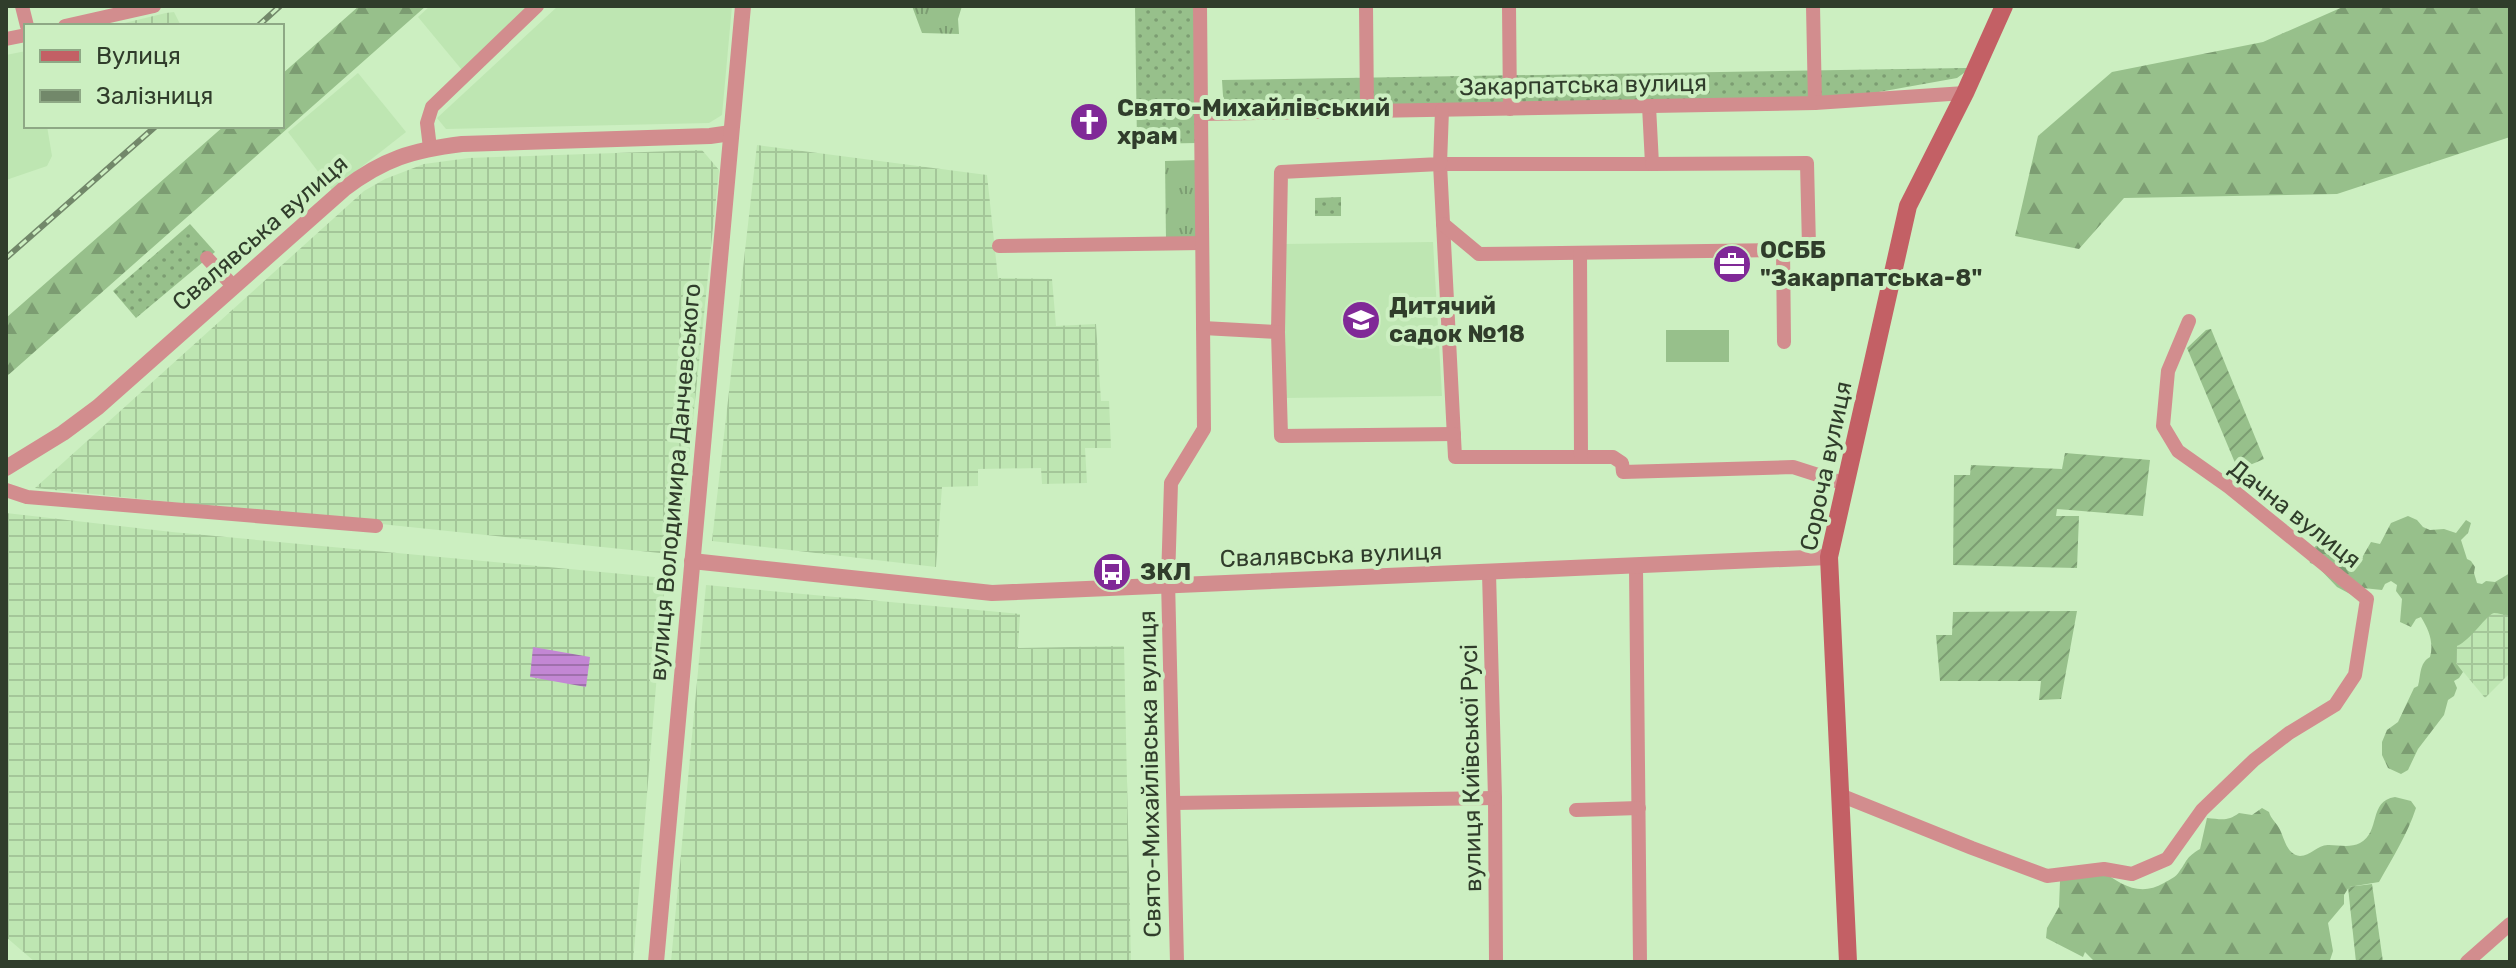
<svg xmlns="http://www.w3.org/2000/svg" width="2516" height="968" viewBox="0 0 2516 968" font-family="Rubik,sans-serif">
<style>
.built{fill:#bee6b2}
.industrial{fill:url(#industrial-grid)}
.grass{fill:url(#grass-tufts)}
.forest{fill:url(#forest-firs)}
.park{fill:url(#park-dots)}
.garden{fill:url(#garden-furrows)}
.pitch{fill:#97c08b}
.water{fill:url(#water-rules)}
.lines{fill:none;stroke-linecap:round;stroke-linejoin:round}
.minor{stroke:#d28d8e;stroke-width:14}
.tertiary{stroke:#d28d8e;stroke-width:16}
.secondary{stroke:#c36065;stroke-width:18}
.rail-casing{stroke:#72886a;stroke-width:6}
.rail{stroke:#ccefc1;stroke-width:3;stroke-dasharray:9;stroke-linecap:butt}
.labels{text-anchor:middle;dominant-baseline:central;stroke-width:8;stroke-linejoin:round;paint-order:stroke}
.street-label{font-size:24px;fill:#303d2b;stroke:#ccefc1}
.poi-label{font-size:24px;font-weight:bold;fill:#303d2b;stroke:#ccefc1;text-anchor:start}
</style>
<defs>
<pattern id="industrial-grid" width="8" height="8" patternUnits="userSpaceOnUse" patternTransform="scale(2)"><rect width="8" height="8" fill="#bee6b2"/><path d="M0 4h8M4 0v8" fill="none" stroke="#a4c699"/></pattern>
<pattern id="grass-tufts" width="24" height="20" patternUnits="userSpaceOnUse" patternTransform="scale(2)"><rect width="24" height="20" fill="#97c08b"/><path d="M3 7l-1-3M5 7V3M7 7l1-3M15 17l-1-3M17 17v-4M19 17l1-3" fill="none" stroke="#7c9d72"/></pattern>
<pattern id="forest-firs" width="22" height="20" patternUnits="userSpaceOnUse" patternTransform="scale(2)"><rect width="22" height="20" fill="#97c08b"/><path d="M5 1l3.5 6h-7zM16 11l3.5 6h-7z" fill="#7c9d72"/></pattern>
<pattern id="park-dots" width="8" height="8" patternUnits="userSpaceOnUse" patternTransform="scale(2)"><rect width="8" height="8" fill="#97c08b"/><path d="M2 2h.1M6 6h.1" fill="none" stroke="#7c9d72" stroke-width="1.8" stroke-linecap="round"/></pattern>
<pattern id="garden-furrows" width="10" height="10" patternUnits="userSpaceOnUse" patternTransform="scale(2)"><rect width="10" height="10" fill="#97c08b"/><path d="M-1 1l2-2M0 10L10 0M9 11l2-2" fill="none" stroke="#7c9d72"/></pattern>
<pattern id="water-rules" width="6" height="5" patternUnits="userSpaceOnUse" patternTransform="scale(2)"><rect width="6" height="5" fill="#c387d4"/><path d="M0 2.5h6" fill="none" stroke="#9f70ac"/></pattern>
</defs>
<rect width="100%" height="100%" fill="#ccefc1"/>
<g class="built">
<polygon points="430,6 532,6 462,70 418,17"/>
<polygon points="558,6 732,6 722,115 709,123 446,129 437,118"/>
<polygon points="26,51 26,126 47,126 52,156 47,166 6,180 6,55"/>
<polygon points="358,73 406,132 332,190 288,132"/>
<polygon points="1433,242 1442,396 1284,398 1285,244"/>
</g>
<g class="industrial">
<polygon points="174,12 181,26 112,26 166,13"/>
<polygon points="757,145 987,175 998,278 1052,279 1056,326 1096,324 1101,401 1109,401 1111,448 1085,448 1087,483 1042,484 1041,468 978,469 978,486 942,487 936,567 712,541"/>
<polygon points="702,150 719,170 679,555 35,488 364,191 385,179 424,164 469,158"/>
<polygon points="6,513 172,532 665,578 633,962 35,962 6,937"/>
<polygon points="2510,578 2510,673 2485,698 2451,657 2473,618"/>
<polygon points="706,585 1020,614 1018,648 1124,646 1131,962 671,962"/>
</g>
<g class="grass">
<polygon points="912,6 962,6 958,19 959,34 922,33"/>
<polygon points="1199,160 1199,240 1166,241 1165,161"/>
</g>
<g class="forest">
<polygon points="359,6 426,6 6,377 6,318 224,126 282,126 282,74"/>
<polygon points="2345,6 2510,6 2510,137 2337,194 2124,198 2079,249 2015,236 2038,136 2112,72 2263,42"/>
<path d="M2408,516L2417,520L2423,527L2430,530L2444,529L2456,533L2466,520L2471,523L2468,533L2461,540L2467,559L2471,561L2475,567L2474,573L2477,583L2482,584L2486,581L2495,582L2510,573V605L2508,615C2503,615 2498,613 2494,613C2487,614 2471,640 2457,646L2456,663L2463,672L2459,678L2454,681L2457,688L2454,696L2448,700L2444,715L2418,749L2408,770L2401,774L2388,768L2382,755V742L2387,730L2398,722L2414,688L2418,686C2421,676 2419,663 2430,657C2434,643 2429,630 2421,617L2416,619L2411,627L2400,622L2402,599L2396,591L2397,585L2391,581L2385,584L2382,590L2363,588L2352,595L2337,587L2316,565L2310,563C2308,555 2312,549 2318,544C2332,548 2346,563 2359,563L2371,542L2380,544L2391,523Z"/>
<path d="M2395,797L2411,801L2416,808C2407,835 2393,857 2379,882L2349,887L2344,895V904L2328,923L2333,951L2330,960L2326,962H2095L2085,952L2083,957L2046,938L2047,928L2059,907L2060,881L2101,870C2121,885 2140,897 2164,883C2169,880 2176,877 2179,872C2188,860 2185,858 2200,849L2207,818C2221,819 2227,822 2239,813L2252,815L2262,808L2269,812C2271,819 2275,821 2279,828C2284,836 2286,855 2300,856C2311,856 2318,844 2329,845C2339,845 2350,848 2360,843C2381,832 2368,801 2395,797Z"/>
</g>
<g class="park">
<polygon points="1135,6 1195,6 1198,143 1137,144"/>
<polygon points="1966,68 1968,70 1957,78 1851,97 1224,111 1222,80"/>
<polygon points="1341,197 1341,216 1315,216 1315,198"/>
<polygon points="190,224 215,252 136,318 113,291"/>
</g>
<g class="garden">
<polygon points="2211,329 2264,459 2238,470 2187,348 2206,330"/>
<polygon points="2065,453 2150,460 2143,516 2057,509 2056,516 2079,516 2077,568 1953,565 1954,475 1970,475 1971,465 2062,469"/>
<polygon points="2077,611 2061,699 2039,700 2041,681 1940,681 1936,635 1952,635 1953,612"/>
<polygon points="2372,884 2383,962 2356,962 2348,887"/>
</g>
<rect class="pitch" x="1666" y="330" width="63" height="32"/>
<polygon class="water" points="533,647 590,657 586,687 530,677"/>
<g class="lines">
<g class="minor">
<polyline points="22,6 27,26"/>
<polyline points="1366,6 1367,111"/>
<polyline points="1509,6 1510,109"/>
<polyline points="1813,6 1815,103"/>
<polyline points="65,26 154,6"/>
<polyline points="6,39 26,35"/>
<polyline points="1649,106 1652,164 1440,164 1455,457 1613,457 1622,463 1623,472 1793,467 1846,484"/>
<polyline points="1201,114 1815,103 1965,93"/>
<polyline points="430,148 427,123 432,107 537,6"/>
<polyline points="1652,164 1807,163 1809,247 1783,250"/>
<polyline points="1443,224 1479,254 1783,250 1784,342"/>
<polyline points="999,246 1202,243"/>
<polyline points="1580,253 1581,456"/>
<polyline points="207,258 234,287"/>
<polyline points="1203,328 1278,332 1281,172 1440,164 1442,110"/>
<polyline points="1278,332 1281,436 1454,434"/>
<polyline points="6,490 27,497 376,526"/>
<polyline points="1636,567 1640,962"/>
<polyline points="1489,573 1495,798 1496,962"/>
<polyline points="1840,795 1972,848 2047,876 2104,869 2132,874 2167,859 2202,810 2254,760 2289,733 2335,705 2355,675 2367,599 2229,487 2178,451 2163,426 2168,371 2189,321"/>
<polyline points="1174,803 1495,798"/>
<polyline points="1576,810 1639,808"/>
<polyline points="1177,962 1168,580 1171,483 1204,429 1200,6"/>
<polyline points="2467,962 2510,924"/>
</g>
<g class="tertiary">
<path d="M6,468L63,433L98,407L344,189C383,159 413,150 462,144L710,136L731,133"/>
<polyline points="692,561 992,593 1829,557"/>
<polyline points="656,962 743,6"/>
</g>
<polyline class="secondary" points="1848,962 1829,557 1908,206 1965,93 2004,6"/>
<g class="rail-casing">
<g id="rail">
<polyline points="258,26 280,6"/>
<polyline points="6,258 156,126"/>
</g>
</g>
<use href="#rail" class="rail"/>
</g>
<defs>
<g id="church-disc" transform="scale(2)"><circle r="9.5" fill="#802997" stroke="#ccefc1"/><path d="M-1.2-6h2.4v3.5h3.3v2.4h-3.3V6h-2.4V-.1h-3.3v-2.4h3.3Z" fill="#fff"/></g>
<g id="office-disc" transform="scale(2)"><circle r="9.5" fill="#802997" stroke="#ccefc1"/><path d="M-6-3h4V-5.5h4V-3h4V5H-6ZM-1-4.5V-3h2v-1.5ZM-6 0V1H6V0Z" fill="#fff"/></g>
<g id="school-disc" transform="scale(2)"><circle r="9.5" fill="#802997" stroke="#ccefc1"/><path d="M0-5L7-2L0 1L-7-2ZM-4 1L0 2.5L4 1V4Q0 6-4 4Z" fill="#fff"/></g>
<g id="bus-disc" transform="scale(2)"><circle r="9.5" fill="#802997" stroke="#ccefc1"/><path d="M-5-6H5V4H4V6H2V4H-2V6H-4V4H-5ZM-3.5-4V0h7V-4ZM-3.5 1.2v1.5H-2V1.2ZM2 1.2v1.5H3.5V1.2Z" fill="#fff"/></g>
</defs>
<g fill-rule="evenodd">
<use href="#church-disc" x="1089" y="122"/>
<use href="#office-disc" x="1732" y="264"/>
<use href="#school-disc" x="1361" y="320"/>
<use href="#bus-disc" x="1112" y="572"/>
</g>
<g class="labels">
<g class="street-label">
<text transform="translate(1583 85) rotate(-1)">Закарпатська вулиця</text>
<text transform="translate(260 233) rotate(-41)">Свалявська вулиця</text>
<text transform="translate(1826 466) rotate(-78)">Сороча вулиця</text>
<text transform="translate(675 482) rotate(-85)">вулиця Володимира Данчевського</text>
<text transform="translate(2295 514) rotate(38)">Дачна вулиця</text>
<text transform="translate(1331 555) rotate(-2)">Свалявська вулиця</text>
<text transform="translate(1471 768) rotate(-91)">вулиця Київської Русі</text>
<text transform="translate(1150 774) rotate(-91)">Свято-Михайлівська вулиця</text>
</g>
<g class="poi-label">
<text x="1117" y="108">Свято-Михайлівський<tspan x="1117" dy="28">храм</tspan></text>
<text x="1760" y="250">ОСББ<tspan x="1760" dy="28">"Закарпатська-8"</tspan></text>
<text x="1389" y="306">Дитячий<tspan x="1389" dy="28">садок №18</tspan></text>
<text x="1140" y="572">ЗКЛ</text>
</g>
</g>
<rect width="2516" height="968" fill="none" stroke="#303d2b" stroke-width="16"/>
<rect x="24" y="24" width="260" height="104" fill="#ccefc1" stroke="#8ea885" stroke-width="2"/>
<rect x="40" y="50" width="40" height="12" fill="#c36065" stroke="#8ea885" stroke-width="2"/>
<text x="96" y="64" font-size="24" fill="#303d2b">Вулиця</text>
<rect x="40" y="90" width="40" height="12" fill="#72886a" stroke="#8ea885" stroke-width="2"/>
<text x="96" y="104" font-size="24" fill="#303d2b">Залізниця</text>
</svg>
